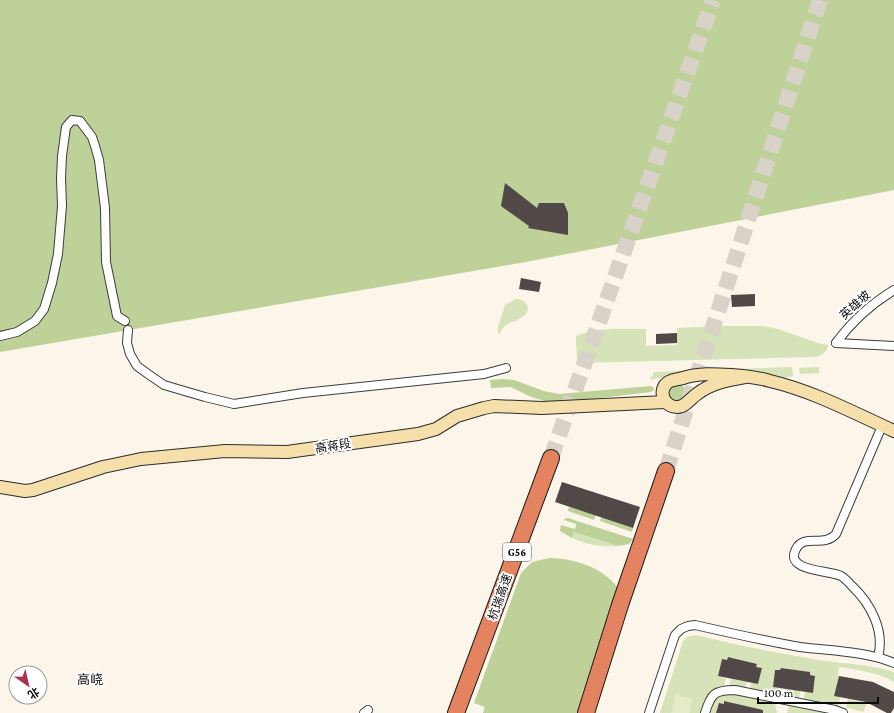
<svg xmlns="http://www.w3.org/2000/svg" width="894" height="713" viewBox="0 0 894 713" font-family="'Crimson Pro','Noto Sans SC',serif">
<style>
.green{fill:#d6e2b7}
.forest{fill:#bdd199}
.pitch{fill:#e5eac8}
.building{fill:#514948}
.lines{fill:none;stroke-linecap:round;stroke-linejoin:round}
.highway-tunnel{stroke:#d8d2c8;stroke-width:16;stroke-dasharray:16 8;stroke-linecap:butt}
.street-casing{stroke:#3d3d3d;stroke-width:10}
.secondary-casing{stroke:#2c2c2c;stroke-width:14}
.highway-casing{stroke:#1b1b1b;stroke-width:18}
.street{stroke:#fff;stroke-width:8}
.secondary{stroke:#f5dfab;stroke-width:12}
.highway{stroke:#e38360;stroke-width:16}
.labels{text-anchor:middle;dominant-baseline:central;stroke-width:4;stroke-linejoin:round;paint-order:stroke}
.shield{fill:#fff;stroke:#545454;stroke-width:1}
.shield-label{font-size:11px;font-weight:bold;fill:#0a0a0a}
.street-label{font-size:12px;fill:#0a0a0a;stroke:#fff}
.neighbourhood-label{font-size:13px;fill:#0a0a0a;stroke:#fff}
</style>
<rect width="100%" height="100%" fill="#fcf5e9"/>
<g class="green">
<path d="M516,299C521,299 525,301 527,305C532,318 511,321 505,326C502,328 501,331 499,334H498V327L505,305Z"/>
<path d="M724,326H764L778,329L821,344L828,345C827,352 823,354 816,357L577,363L576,336C597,327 624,329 646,329V346L677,345V328Z"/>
<polygon points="792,367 793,376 784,378 758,372 670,376 650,380 654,372"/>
<polygon points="819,367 819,373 800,374 799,368"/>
<path d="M574,532L618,546C599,547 589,545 572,538Z"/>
<path d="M696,635C736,645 777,653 819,660C844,664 869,664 894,672V682C878,672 858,670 839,667L838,675L839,676L834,696L840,697L838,708L803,700L805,692H813L815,676L810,675V672L801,671L790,672L791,669L781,668L780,670H775L773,687L780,688L779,696L750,689L751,683L758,684L762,668L756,667L757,664L748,662H737L738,659L728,657L727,660L722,659L718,676L726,678L724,687C709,689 706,699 701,713H660L683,641L687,637Z"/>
<polygon points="731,679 747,682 745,688 729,687"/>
<polygon points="785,689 800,691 799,700 784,696"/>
<polygon points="734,693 773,701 775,704 777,713 758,713 734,707 734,703 725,701 724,704 719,703 716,713 708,713 715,696"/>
<polygon points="848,699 867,703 863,712 846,707"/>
<polygon points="790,705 834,713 787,713 788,708"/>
</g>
<g class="forest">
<polygon points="0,0 894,0 894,190 526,262 0,352"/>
<polygon points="503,379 514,380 544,391 559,394 651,386 654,388 654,390 651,392 567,402 545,401 531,397 511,387 491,388 490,380"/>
<path d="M679,384C690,389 686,396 679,403L669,399L668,389L670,386Z"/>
<polygon points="569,507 596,515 594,520 568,511"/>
<polygon points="601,517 633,528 632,532 600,521"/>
<polygon points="566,518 568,518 633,539 629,544 618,546 574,532 572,538 560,531 561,525 575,529 576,524 564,520"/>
<path d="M549,558C573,558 603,567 618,588L581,713H483L485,707L474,703L521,573L532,562Z"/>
</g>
<polygon class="pitch" points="676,694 693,699 689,713 671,713"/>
<g class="building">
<polygon points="505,183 537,208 539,203 564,203 568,213 568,235 528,228 529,226 501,206"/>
<polygon points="521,278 541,282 539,292 519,289"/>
<polygon points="755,294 755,306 732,307 731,295"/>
<polygon points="677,333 677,343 656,344 656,334"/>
<polygon points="562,482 640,507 633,528 555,502"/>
<polygon points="728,657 757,664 756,667 762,668 758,684 718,676 722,659 727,660"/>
<polygon points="781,668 810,672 810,675 815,676 813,693 773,687 775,670 780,670"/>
<polygon points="839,676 873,682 894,692 894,708 891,713 887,713 866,702 834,696"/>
<polygon points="724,701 763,710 763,713 716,713 719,703 724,704"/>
</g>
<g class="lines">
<g class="highway-tunnel">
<polyline points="551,458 713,0"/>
<polyline points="666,471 820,0"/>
</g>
<g class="street-casing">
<g id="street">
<polyline points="128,330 127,343 130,354 137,366 148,374 164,385 205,397 234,404 303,393 484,374 506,368"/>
<polyline points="0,336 17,332 35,321 44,309 52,283 58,254 62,206 61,178 62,156 66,127 72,120 80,121 92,137 95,146 99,160 105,208 106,262 117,316 125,321"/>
<path d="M836,343C852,321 871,304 894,290"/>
<polyline points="836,343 894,346"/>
<path d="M878,657C885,631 871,604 852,586C849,583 845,578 841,576C830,570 784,572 796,549C804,533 824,548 836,534L882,426"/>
<polyline points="364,713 368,710"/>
<path d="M649,713L675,635L681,629L688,626L695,625C730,633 765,641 800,647C831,651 865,651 894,663"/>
<path d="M705,713C711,694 714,690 735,690L835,710L843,713"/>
</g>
</g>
<g class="secondary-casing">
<g id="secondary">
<path d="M745,377C728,380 711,383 697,394C691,398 685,407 678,407C665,408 658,393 666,384C670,379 677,380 683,378C698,373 715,374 731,375C744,376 757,377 770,381C813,391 854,413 894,431"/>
<polyline points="0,487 25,491 33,490 103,467 141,459 225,451 287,452 418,434 436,429 457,416 484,408 494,406 542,408 665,402"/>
</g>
</g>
<g class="highway-casing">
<g id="highway">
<polyline points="456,713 551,458"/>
<polyline points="586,713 620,605 666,471"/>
</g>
</g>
<use href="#street" class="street"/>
<use href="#secondary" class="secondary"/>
<use href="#highway" class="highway"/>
</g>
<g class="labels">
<rect class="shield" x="503" y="543" width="28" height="18" rx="3"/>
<g class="shield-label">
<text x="517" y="552">G56</text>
</g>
<g class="street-label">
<text transform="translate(855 305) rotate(-42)">英雄坡</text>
<text transform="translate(333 446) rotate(-9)">高蒋段</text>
<text transform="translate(500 597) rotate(-70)">杭瑞高速</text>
</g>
<g class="neighbourhood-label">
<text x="90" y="679">高峣</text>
</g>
</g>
<g transform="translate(28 685) rotate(146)"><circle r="19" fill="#ffffff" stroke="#9d9d9d"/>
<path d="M0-3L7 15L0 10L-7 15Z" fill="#a9334f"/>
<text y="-6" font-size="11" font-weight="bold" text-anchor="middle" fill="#0a0a0a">北</text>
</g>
<path d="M758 697v6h120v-6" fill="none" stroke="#0a0a0a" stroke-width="2"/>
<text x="764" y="697" font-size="12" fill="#0a0a0a" stroke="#ffffff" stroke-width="3" paint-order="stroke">100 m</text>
</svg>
